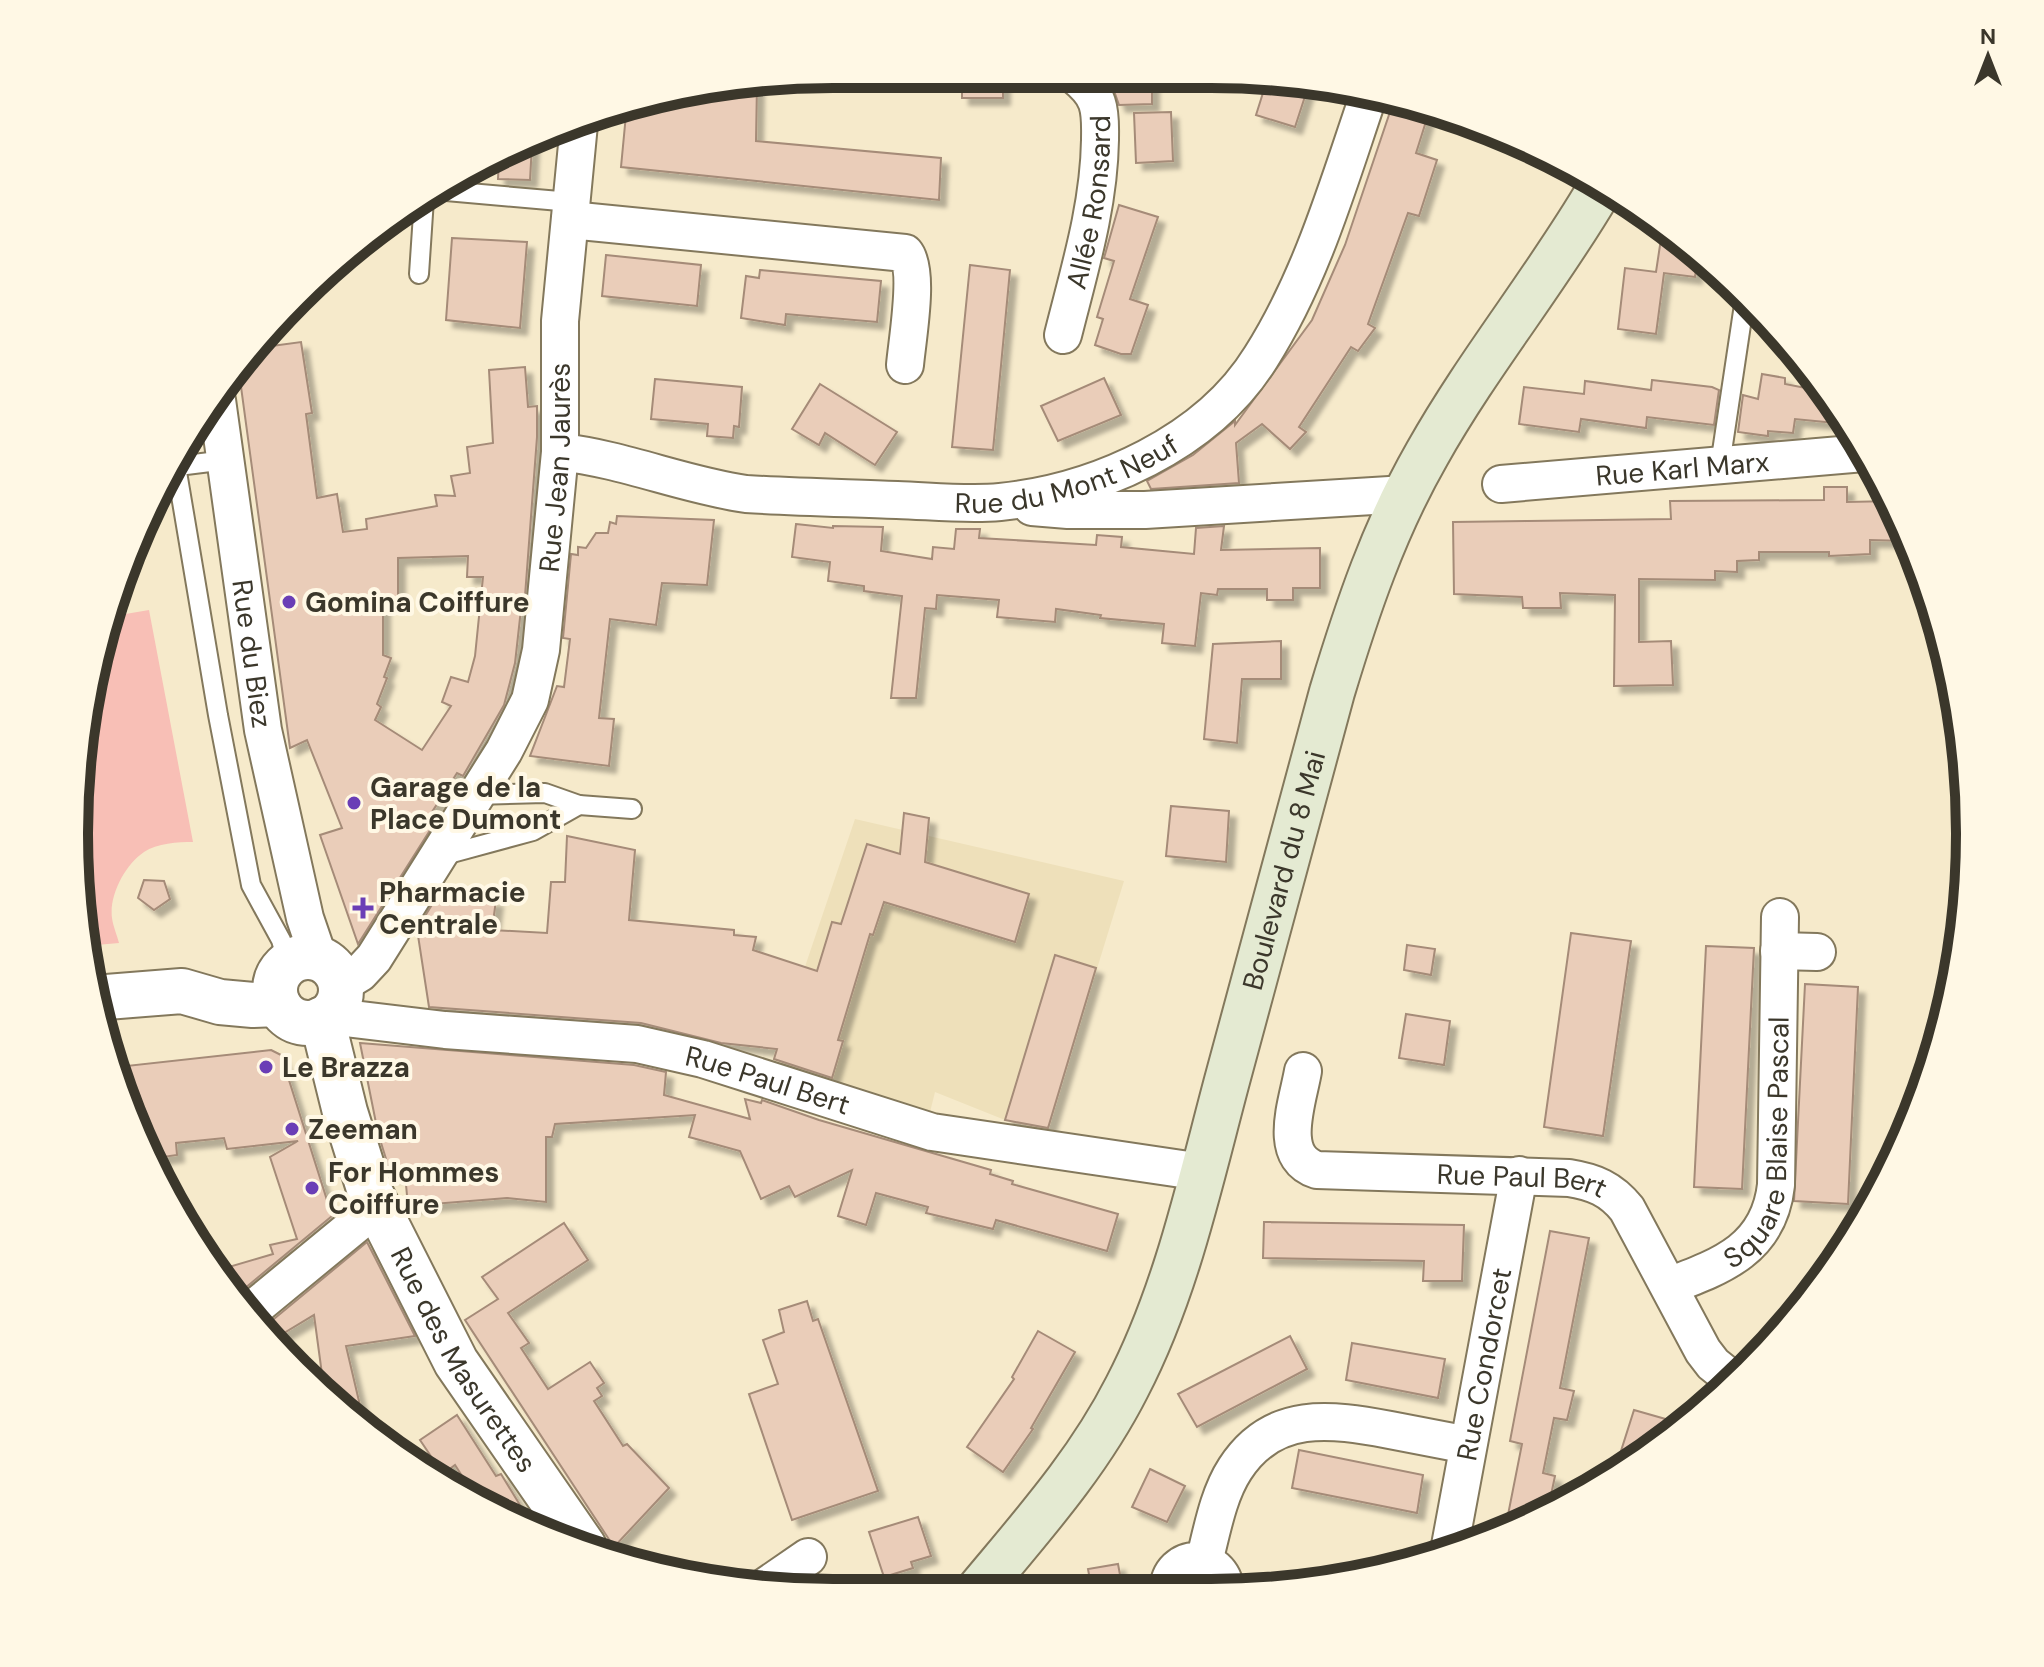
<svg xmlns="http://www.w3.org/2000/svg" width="2044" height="1667" viewBox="0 0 2044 1667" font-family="'DM Sans',sans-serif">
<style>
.built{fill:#eee0ba}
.green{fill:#f8bfb6}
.building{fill:#eacdb9;stroke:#a58b78;stroke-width:2;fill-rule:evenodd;filter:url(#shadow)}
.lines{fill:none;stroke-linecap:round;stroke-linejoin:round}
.service-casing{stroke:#83785c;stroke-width:22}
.minor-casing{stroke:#83785c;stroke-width:40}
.tertiary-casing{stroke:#83785c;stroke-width:48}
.secondary-casing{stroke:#83785c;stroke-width:48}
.service{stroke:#fff;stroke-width:18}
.minor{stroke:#fff;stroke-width:36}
.tertiary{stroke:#fff;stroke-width:44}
.secondary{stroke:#e4ead2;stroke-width:44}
.poi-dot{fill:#6a3eb6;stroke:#fff8e5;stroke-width:3}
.labels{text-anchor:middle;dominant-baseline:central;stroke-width:8;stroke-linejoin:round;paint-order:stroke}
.street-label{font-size:28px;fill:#3b372b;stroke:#fff8e5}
.poi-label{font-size:28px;font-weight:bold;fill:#3b372b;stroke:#fff8e5;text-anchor:start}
.rim{fill:none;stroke:#3b372b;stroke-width:10}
</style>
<defs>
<filter id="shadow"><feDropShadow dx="7" dy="7" stdDeviation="2" flood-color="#0004"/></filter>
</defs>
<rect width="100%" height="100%" fill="#f6eacb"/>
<polygon class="built" points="855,819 1124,881 1047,1131 1005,1120 935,1092 930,1112 771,1067"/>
<path class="green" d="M149,610L193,842C178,842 157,843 144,852C125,865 109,895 112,918C113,926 117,935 119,943L85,946L74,833L100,636L108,617Z"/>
<g class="building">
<polygon points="962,74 1003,75 1003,98 962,98"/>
<polygon points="1112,75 1152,75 1152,104 1119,105 1112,85"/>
<polygon points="1268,77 1308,87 1295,127 1256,115"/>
<polygon points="757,84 756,141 941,158 939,200 621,167 627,104 637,100"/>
<polygon points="1392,106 1428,115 1416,153 1437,160 1419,216 1408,213 1368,324 1375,328 1358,351 1351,347 1299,427 1306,432 1290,449 1262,424 1236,443 1239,483 1151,489 1147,481 1193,455 1235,421 1235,425 1312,320 1345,245"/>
<polygon points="1171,112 1173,161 1136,163 1134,113"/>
<polygon points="532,144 530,180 498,179 499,157"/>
<polygon points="1119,205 1158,217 1130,299 1148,305 1131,354 1121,354 1095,345 1103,319 1097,317 1114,261 1104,258"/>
<polygon points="1662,232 1698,254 1695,277 1664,273 1656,334 1618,329 1625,268 1656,272"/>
<polygon points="452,238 527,242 520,328 446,320"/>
<polygon points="606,255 701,265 697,306 602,296"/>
<polygon points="970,265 1010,270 993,450 952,447"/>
<polygon points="760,270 881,281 877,322 786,314 785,325 741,318 746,276 759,278"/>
<path d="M301,342L312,413L306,414L317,498L337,494L343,532L367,529L366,519L437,506L435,495L455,496L451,476L470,473L467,447L493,443L489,370L525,367L528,407L537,406V437L524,609H521L515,663L504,705L463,776L457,773L432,812L439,816L358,944L320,835L342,828L307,740L290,748L239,372L257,348ZM468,556L467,577H483L475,656L468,682L451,677L442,702L451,706L422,750L375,720L381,707L377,704L387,678L384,677L391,658L383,655V600H398V558Z"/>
<polygon points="1762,374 1785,378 1785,384 1826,392 1846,424 1795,419 1793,433 1768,431 1768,436 1738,432 1743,395 1758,399"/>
<polygon points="1104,378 1121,415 1058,441 1041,406"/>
<polygon points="655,379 742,387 739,427 734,426 733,438 707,436 708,424 651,419"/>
<polygon points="1652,380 1712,387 1719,390 1714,425 1647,417 1646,428 1581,419 1579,432 1519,424 1524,387 1584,394 1585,381 1651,390"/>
<polygon points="820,384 897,432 875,465 825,433 819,445 792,429"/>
<polygon points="1824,487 1847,487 1847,502 1893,501 1908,541 1870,540 1870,554 1829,556 1829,552 1759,552 1759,560 1737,561 1737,572 1715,571 1715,580 1639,579 1639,642 1671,641 1673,685 1614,686 1615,595 1560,593 1561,608 1523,608 1522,597 1454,594 1453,522 1671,519 1670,501 1824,500"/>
<polygon points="617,516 714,520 707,585 662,583 656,625 610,619 599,718 614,719 609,766 530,756 557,686 564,687 570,639 563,638 571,554 578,555 578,547 586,548 596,533 608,533 610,522 616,524"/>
<polygon points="796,524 833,528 833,526 883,527 881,551 932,559 933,547 954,549 956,529 980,529 979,538 1096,545 1097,535 1122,537 1121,547 1194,554 1196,528 1224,526 1221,550 1320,548 1320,588 1293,588 1293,600 1267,600 1267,589 1218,589 1217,595 1201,593 1195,646 1162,643 1164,624 1100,618 1101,615 1056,609 1055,622 997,617 999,600 937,595 936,609 925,608 916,698 891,698 902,596 864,591 864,586 828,581 830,562 792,557"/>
<polygon points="1281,641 1281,679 1242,679 1237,743 1204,739 1213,644"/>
<polygon points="1171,806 1229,811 1226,862 1166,856"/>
<polygon points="904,813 929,818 925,862 1029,894 1015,942 884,902 873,935 870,934 838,1040 843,1041 832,1078 774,1059 777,1049 721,1043 641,1023 429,1007 417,929 438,895 496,900 492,930 547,933 551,882 565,882 567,836 635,850 629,920 734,930 734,935 756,937 753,950 817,971 832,922 841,924 867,844 900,854"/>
<polygon points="144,880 164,881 170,899 154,910 138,898"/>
<polygon points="1571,933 1631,941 1603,1136 1544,1127"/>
<polygon points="1407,945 1435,949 1431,975 1404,970"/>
<polygon points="1706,946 1754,948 1742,1189 1694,1187"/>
<polygon points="1055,955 1096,968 1048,1128 1005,1120"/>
<polygon points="1805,984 1858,987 1848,1204 1794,1201"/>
<polygon points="1406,1014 1450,1021 1444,1065 1399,1058"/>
<polygon points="360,1043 634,1065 666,1072 664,1095 750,1119 745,1099 761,1103 762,1100 819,1120 991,1170 990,1174 1013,1181 1012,1184 1118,1214 1107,1251 996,1220 993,1229 926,1213 928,1207 876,1193 866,1225 838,1216 852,1170 795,1197 789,1186 761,1199 740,1151 689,1137 695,1115 555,1124 552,1137 546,1137 546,1202 507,1198 408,1206 405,1174 391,1175 378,1133"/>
<polygon points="271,1050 281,1055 332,1216 233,1298 215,1271 273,1254 270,1245 297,1239 270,1157 298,1141 227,1149 224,1138 176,1143 177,1155 149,1159 117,1067"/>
<polygon points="1264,1222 1464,1225 1462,1281 1423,1281 1424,1261 1263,1258"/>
<polygon points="564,1223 588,1260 508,1313 529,1343 521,1348 548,1389 590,1362 604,1383 597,1388 602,1396 594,1401 623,1446 627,1444 669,1488 614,1547 465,1320 498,1299 482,1277"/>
<polygon points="1550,1231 1589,1238 1560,1388 1574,1391 1567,1420 1554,1418 1543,1473 1555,1476 1547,1514 1505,1530 1522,1444 1510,1441"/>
<polygon points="367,1242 415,1336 346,1346 366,1431 324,1389 314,1315 274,1339 263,1328"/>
<polygon points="807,1301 813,1321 818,1319 878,1491 792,1520 749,1394 778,1384 763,1340 784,1332 779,1310"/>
<polygon points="1038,1331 1075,1352 1031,1428 1033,1429 1003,1472 967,1447 1014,1379 1012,1377"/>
<polygon points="1290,1336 1307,1369 1197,1427 1178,1394"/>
<polygon points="1352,1343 1445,1359 1438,1398 1346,1380"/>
<polygon points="1634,1410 1669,1420 1661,1443 1614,1473"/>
<polygon points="457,1415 496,1476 501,1474 534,1528 497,1514 480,1504 455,1465 443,1474 420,1440"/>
<polygon points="1299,1450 1423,1475 1417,1513 1292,1488"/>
<polygon points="1150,1469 1185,1486 1167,1522 1132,1507"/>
<polygon points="918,1517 931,1556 911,1562 913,1568 884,1577 869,1532"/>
<polygon points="1118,1564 1123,1591 1092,1591 1088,1569"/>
</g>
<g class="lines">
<g class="service-casing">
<g id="service">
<polyline points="435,190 571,202"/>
<polyline points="419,274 424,199"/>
<polyline points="1720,465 1745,298"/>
<polyline points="176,466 218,715 251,885 281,940 285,953 285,966"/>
<polyline points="170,467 226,460"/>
<polyline points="579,805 632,809"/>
<polyline points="441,856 533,831 579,805 545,793 476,795"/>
</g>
</g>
<g class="minor-casing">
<g id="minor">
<path d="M570,220L905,253C920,270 907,341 905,365"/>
<path id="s1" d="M1063,335C1079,271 1099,207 1100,140C1100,128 1101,115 1097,103C1093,91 1084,83 1074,75"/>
<path id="s2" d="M217,400L263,730L305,918L319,959"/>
<path id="s3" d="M560,452C624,459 683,485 746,494C796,497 846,498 897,500C930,501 966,505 1000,502C1097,492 1208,443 1261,357C1311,278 1337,188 1367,100"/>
<path id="s4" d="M1501,484L1864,453"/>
<polyline points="1032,507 1068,510 1145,510 1406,494"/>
<polyline points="1779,951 1817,952"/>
<path id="s5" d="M340,985L360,973L374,958L504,751L530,700L541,650L560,452V321L579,124"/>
<path id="s6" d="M328,1016L445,1030L637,1044L703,1059L932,1132L1202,1172"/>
<path id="s7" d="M1303,1071C1298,1101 1276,1157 1317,1170L1569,1178C1594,1182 1611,1189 1627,1209L1703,1351L1713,1364L1733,1380"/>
<path id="s8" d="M1669,1286C1722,1266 1769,1249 1776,1185L1780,917"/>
<polyline points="248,1313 377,1207"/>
<path id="s9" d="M1449,1551L1519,1175"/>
<path d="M1204,1562C1212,1531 1218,1495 1235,1469C1273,1410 1331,1419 1390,1430C1416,1435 1442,1440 1468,1445"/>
<polyline points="763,1588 808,1557"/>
<path d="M1168,1591C1169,1551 1222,1551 1226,1591"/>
</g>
</g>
<g class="tertiary-casing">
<g id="tertiary">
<circle cx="308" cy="990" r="33"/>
<polyline points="94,998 182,991 220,1002 253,1005 278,1004"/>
<path id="s10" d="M322,1019L345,1112L370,1192L456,1362L584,1547"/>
</g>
</g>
<g class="secondary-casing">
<g id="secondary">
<path id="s11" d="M978,1591C1032,1526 1088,1464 1127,1387C1177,1291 1200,1181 1228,1077C1262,948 1297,820 1332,692C1357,609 1384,529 1427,454C1478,363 1545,282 1598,192"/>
</g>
</g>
<use href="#service" class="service"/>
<use href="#minor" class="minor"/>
<use href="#tertiary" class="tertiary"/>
<use href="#secondary" class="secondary"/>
</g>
<g class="poi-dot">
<circle cx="289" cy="602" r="8"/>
<circle cx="354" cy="803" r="8"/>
<path d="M359 896h8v8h8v8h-8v8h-8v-8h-8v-8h8z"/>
<circle cx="266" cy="1067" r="8"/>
<circle cx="292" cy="1129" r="8"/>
<circle cx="312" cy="1188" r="8"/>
</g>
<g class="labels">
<g class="street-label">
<text stroke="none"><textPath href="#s1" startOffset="136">Allée Ronsard</textPath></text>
<text stroke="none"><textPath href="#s5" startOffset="580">Rue Jean Jaurès</textPath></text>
<text stroke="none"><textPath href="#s3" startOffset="516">Rue du Mont Neuf</textPath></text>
<text stroke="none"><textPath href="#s4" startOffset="182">Rue Karl Marx</textPath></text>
<text stroke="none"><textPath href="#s2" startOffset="256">Rue du Biez</textPath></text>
<text stroke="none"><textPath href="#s11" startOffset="794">Boulevard du 8 Mai</textPath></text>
<text stroke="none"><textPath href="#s6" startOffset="446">Rue Paul Bert</textPath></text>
<text stroke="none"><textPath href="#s8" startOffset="194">Square Blaise Pascal</textPath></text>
<text stroke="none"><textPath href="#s7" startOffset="316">Rue Paul Bert</textPath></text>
<text stroke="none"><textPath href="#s10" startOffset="372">Rue des Masurettes</textPath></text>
<text stroke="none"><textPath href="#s9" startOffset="190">Rue Condorcet</textPath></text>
</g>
<g class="poi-label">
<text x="305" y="602">Gomina Coiffure</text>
<text x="370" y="787">Garage de la<tspan x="370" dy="32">Place Dumont</tspan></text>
<text x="379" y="892">Pharmacie<tspan x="379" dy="32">Centrale</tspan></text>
<text x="282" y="1067">Le Brazza</text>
<text x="308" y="1129">Zeeman</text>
<text x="328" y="1172">For Hommes<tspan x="328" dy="32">Coiffure</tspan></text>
</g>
</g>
<path d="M0 0H2044V1667H0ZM833 88H1211A745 745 0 0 1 1956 833V834A745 745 0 0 1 1211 1579H833A745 745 0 0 1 88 834V833A745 745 0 0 1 833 88Z" fill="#fff8e5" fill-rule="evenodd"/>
<path class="rim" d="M833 88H1211A745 745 0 0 1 1956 833V834A745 745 0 0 1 1211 1579H833A745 745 0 0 1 88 834V833A745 745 0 0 1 833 88Z"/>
<g transform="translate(1988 56)" stroke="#fff8e5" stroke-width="6" paint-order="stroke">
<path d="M0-6L14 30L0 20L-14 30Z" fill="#3b372b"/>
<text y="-12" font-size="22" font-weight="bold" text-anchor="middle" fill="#3b372b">N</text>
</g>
</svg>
